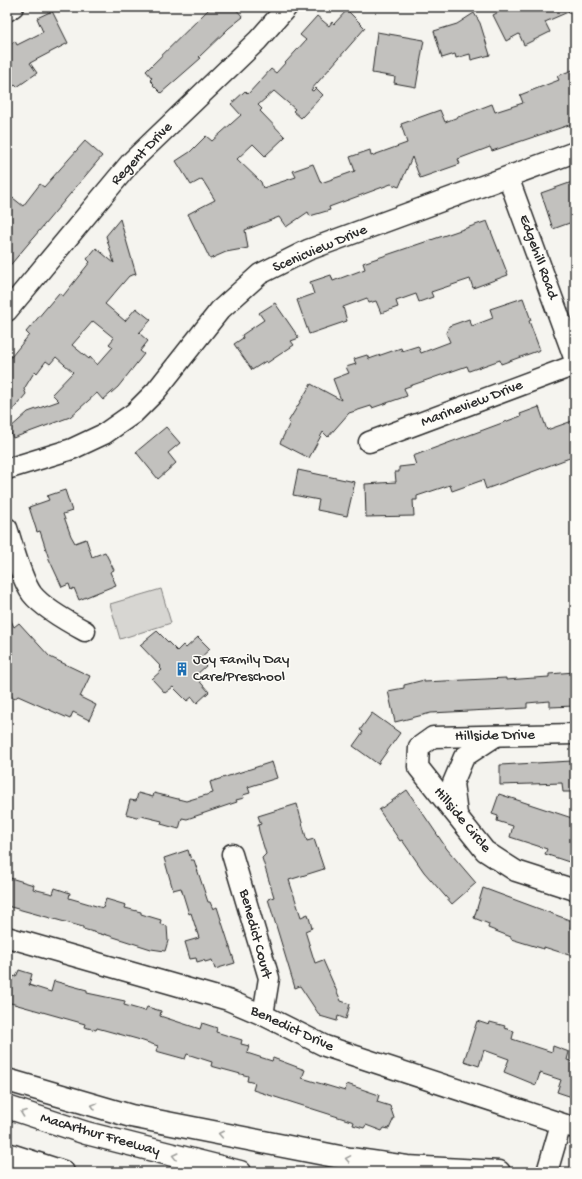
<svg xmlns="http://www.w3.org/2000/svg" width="582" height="1179" viewBox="0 0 582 1179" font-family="'Gochi Hand',sans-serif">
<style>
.green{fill:#d7d6d2;stroke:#81807e}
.building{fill:#c2c1be;stroke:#2b2b2b;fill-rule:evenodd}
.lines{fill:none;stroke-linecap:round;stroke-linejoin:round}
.minor-casing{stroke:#2b2b2b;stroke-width:23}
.highway-casing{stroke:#2b2b2b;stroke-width:25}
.minor{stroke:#fdfcf7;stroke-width:20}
.highway{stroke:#fdfcf7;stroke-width:22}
.oneway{stroke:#9e9e9b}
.labels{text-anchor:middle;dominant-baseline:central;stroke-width:3;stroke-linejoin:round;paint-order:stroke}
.street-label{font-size:15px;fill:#2b2b2b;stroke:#fdfcf7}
.poi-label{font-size:15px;fill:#2b2b2b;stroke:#fdfcf7;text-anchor:start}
</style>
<rect width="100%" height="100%" fill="#f5f4ef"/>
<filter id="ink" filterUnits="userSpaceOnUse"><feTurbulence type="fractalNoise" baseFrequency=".025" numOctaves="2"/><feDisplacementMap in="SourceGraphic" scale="8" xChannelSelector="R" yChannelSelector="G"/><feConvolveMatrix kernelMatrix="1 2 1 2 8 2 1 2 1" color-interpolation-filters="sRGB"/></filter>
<g filter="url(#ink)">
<polygon class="green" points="161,589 171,623 120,639 110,604"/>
<g class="building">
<polygon points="211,7 234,7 243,17 229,28 199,57 201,58 161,93 153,85 154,84 150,80 152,78 146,71"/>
<polygon points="508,7 575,7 575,9 545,22 550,32 524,45 519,34 506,41 493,15"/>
<polygon points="347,10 365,28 311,90 313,91 316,88 323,95 301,118 293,111 295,109 274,91 258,105 262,109 260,111 285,137 265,156 253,144 237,159 261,182 263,188 296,177 293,171 313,164 321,183 355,171 350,157 370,150 371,156 407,143 401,124 440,110 445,122 492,104 495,112 523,103 520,95 559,80 557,76 575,69 575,123 492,151 490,147 458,159 460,164 420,178 412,157 399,187 391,184 329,207 330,210 310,216 308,212 286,227 279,217 245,230 248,248 226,252 210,259 188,214 215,200 202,179 191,185 176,161 190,152 206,136 212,141 241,115 231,104 245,91 248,94 271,69 276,73 306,40 300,35 317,16 329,26 332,22 334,24"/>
<polygon points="52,11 68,43 30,63 37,73 17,87 15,85 7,91 7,47 15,41 17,45 43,32 37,18"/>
<polygon points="474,13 480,23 490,55 471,60 470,54 456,58 455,54 442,58 434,31 457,24"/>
<polygon points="377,32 424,40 416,87 394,83 395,77 372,73"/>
<polygon points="85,141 102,156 7,269 7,206 13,198 23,206 40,184 44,187"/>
<polygon points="575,181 575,207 571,208 575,221 553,229 541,193"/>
<path d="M120,219L136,274L129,276L105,304L125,321L136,308L151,320L139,333L148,341L140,351L144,354L118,387L103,400L97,393L70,417L13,438L9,429L28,412L59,401L52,394L73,372L56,357L50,364L46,361L37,373L35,371L24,389L26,394L7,417V362L29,335L26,332L59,293L63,296L90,262L87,259L96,248L114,263L106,236ZM93,321L114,338L109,344L113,347L97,365L90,357L89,359L72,345Z"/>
<polygon points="487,221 508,275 473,288 470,279 431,292 433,297 419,302 416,294 396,301 398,307 381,313 376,301 369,303 367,298 343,307 347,321 309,334 297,300 314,294 310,282 331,275 333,281 365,269 363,263"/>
<polygon points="523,298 531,320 529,321 540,350 501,364 500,360 469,371 467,366 404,388 407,396 372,408 371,406 349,413 328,437 323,432 309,458 280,443 290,423 288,422 311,384 341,400 333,379 349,373 346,367 356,364 354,359 367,355 369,359 401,348 402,351 418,346 421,353 450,342 446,333 449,326 469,319 472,326 493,318 490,309"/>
<polygon points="275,303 299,338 291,341 294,345 267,363 266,361 252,370 234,344 243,338 242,335 264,320 259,313"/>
<polygon points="539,407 547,430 575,420 575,456 486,489 483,480 452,491 450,485 417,496 417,500 413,500 414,516 366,517 365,484 396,482 395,472 399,472 399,467 416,465 413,456 521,416 520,414"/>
<polygon points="166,427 180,443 168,453 176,463 158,479 136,452"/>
<polygon points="298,470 355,482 347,516 317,510 319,500 293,495"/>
<polygon points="65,490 72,511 63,514 71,536 75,543 86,539 92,557 105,552 114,570 110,572 116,585 79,600 74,588 71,590 69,584 62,587 49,559 40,531 37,532 29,507 49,500 47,496"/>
<polygon points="7,612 14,627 19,623 50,657 90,676 80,697 96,705 89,720 73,712 70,719 18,696 14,699 7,691"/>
<polygon points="157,631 177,651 183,645 186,648 198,637 210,649 199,659 206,666 195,676 209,692 197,703 192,697 187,701 173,687 165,693 152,679 162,670 160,668 161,667 140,645"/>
<polygon points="575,672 575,706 550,707 550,701 527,703 527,708 431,713 395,722 388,691 404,688 404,685 424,680 424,682 506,678 506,680 549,677 549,674"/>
<polygon points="372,713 400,733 378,764 353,746 363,732 360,730"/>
<polygon points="572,761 572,766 575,766 575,792 563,792 562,783 500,785 500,765"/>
<polygon points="272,762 277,778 248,787 250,793 243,795 244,798 236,800 237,802 187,819 182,818 179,829 161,824 162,821 141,816 140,818 126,814 130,800 136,801 138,793 153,797 154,793 186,801 213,793 210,782"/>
<polygon points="407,790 447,849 476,883 452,904 424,872 402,840 400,841 379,810"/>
<polygon points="499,794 575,819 575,864 545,854 547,849 510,837 513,826 497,821 498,816 492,814"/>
<polygon points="297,804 307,841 314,839 324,869 289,880 301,917 308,914 312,928 305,931 315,963 323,960 341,1001 350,1004 346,1019 338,1016 337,1021 320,1016 300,986 295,988 268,899 274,897 262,858 266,854 259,831 258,825 261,824 258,816"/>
<polygon points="188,850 191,860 194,860 208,902 210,902 213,909 217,907 235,963 215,969 212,960 205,962 204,960 197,962 196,958 190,959 185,942 199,938 191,913 189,914 181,888 173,890 164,858"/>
<polygon points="7,877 34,885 33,889 53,894 55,888 70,893 69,898 103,908 106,899 126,905 125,908 141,912 141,914 161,920 160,924 167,926 168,941 165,951 151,949 104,934 104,935 83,929 83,927 7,906"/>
<polygon points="483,888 572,921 570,928 575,929 575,957 544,947 544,949 511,939 511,937 488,928 489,924 474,918"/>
<polygon points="19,970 32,974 29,985 51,992 54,981 87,990 87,993 125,1001 124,1005 145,1011 147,1007 161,1011 160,1016 200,1029 202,1023 217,1028 216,1032 242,1040 241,1044 249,1046 247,1053 272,1061 273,1058 305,1070 302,1078 345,1091 347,1084 379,1095 377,1102 390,1106 394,1118 389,1129 384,1128 382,1131 366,1125 364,1128 353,1125 354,1122 253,1090 255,1083 247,1081 248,1076 211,1066 212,1062 187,1054 185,1059 156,1051 158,1046 137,1039 97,1028 96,1030 84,1027 85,1024 7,1002 7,974 16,977"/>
<polygon points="477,1021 489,1025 490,1022 505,1026 504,1028 514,1031 512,1039 552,1052 553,1046 569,1052 567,1060 575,1062 575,1088 572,1097 557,1092 561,1080 540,1073 536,1085 504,1072 509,1059 484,1050 479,1066 464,1061"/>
</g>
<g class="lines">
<g class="minor-casing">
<g id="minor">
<polyline points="7,11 13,7"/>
<polyline points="508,177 575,360"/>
<polyline points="7,311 131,162 258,40 287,7"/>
<polyline points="369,442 575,365"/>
<polyline points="7,469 72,449 104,434 134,413 156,391 220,310 260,274 308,250 575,152"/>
<path d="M7,528C13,546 21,579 32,594C43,608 70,623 85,631"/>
<polyline points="575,734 433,737 419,747 418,767 485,851 516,871 575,890"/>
<polyline points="457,815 453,783 464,757 496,736"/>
<polyline points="232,854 269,978 263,1015"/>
<polyline points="7,937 228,1000 263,1015 325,1046 575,1128"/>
<polyline points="547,1172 561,1124"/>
</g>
</g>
<g class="highway-casing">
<g id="highway">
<polyline points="7,1080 131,1116 350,1159 407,1167 499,1172"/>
<polyline points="7,1107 86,1133 240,1172"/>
<polyline points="7,1154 63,1172"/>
</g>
</g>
<use href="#minor" class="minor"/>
<use href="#highway" class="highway"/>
</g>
<defs><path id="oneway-chevron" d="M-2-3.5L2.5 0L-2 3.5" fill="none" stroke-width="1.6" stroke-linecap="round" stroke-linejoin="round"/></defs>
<g class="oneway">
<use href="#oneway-chevron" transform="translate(94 1106) rotate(-165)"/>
<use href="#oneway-chevron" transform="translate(23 1113) rotate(-160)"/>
<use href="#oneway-chevron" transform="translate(221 1134) rotate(-169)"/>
<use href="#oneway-chevron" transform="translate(175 1156) rotate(-166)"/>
<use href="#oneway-chevron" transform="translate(348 1159) rotate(-170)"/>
</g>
</g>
<defs>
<g id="building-bare" transform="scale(1.08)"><path d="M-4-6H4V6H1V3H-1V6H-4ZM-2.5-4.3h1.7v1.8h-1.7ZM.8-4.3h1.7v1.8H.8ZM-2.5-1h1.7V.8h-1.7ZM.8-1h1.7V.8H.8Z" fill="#1f6fb2" stroke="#fdfcf7" stroke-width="2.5" paint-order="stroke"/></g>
</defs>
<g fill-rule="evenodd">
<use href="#building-bare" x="182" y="669"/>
</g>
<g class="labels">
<g class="street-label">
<text transform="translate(142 154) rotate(-46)">Regent Drive</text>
<text transform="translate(320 249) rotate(-23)">Scenicview Drive</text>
<text transform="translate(538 257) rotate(70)">Edgehill Road</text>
<text transform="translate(472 404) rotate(-21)">Marineview Drive</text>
<text transform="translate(495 736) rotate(-1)">Hillside Drive</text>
<text transform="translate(462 820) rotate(50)">Hillside Circle</text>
<text transform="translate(255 934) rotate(75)">Benedict Court</text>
<text transform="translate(292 1029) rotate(25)">Benedict Drive</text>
<text transform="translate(100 1135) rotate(16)">MacArthur Freeway</text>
</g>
<g class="poi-label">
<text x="193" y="660">Joy Family Day<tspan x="193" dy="17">Care/Preschool</tspan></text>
</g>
</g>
<rect width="582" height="1179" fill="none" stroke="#fdfcf7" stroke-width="24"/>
<rect x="12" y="12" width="558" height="1155" fill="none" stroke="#2b2b2b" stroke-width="1.5" filter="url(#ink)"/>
</svg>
